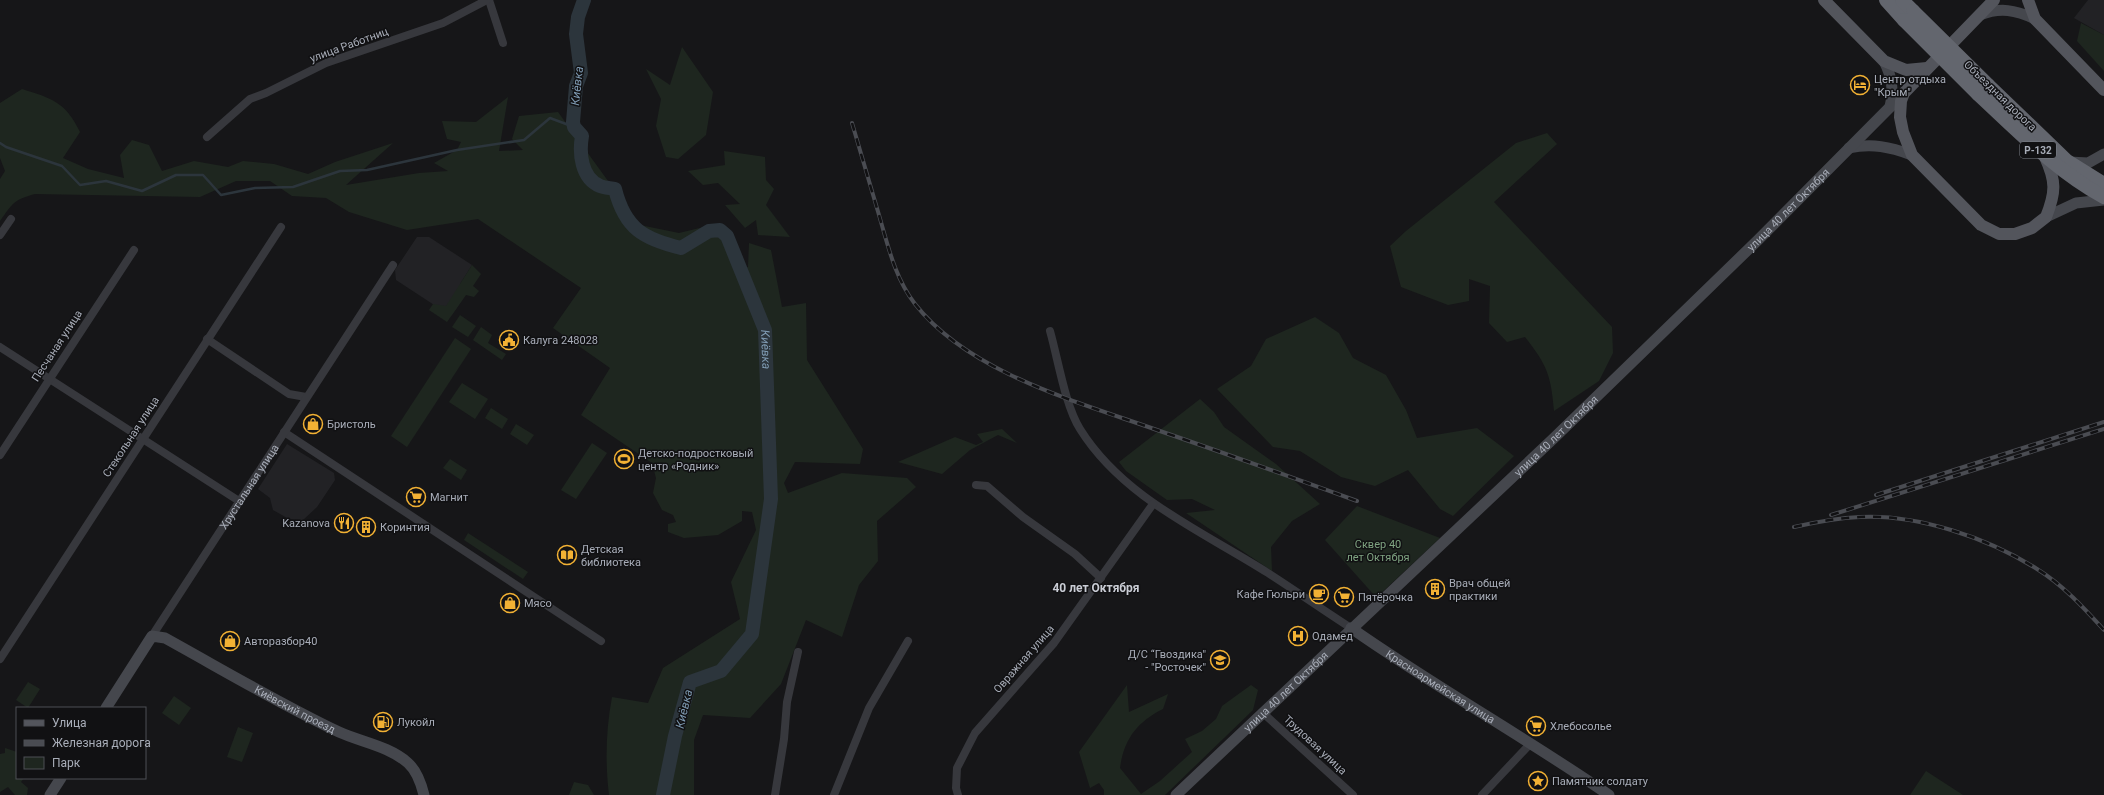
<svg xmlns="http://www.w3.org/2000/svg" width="2104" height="795" viewBox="0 0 2104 795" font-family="Roboto,sans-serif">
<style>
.built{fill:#222225}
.green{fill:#1e261f}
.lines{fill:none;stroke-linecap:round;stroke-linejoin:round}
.stream{stroke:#2c353c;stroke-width:2.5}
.river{stroke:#2c353c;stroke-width:14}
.street{stroke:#37383d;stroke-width:8}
.secondary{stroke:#45474d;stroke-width:11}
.primary{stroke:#53555c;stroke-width:12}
.highway{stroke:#63666e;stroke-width:14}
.rail-casing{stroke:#4a4c52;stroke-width:4}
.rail{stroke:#111113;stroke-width:2.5;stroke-dasharray:8;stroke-linecap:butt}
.highway-bridge{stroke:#63666e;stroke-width:14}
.labels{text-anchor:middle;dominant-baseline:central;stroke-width:3;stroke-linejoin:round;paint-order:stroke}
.shield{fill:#111113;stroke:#7b7e86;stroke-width:1}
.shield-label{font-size:10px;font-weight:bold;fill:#a8adb8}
.street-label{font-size:11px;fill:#a8adb8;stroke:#111113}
.poi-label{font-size:11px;fill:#a8adb8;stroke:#111113;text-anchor:start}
.park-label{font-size:11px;fill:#7fa381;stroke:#111113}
.water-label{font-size:12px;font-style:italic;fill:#7f9bb3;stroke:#111113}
.neighbourhood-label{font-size:12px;font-weight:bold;fill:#c9ccd4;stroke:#111113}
</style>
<rect width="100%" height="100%" fill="#161618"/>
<g class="built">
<polygon points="2088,0 2104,0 2104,35 2074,18"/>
<polygon points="417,237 429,237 472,265 460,284 469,290 451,316 396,280 395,270"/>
<polygon points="287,444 334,473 335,480 317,507 303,520 289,519 273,510 270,498 258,489"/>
</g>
<g class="green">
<polygon points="2081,23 2104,35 2104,71 2077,41"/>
<polygon points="682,47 713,92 706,135 678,159 666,157 656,126 661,99 646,69 670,85"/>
<path d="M22,89C51,98 66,102 80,132L63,158L88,169L124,178L120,155L132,140L149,145L162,171L194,161L228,167L243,161L274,164L308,174L335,162L393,143L346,185L419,173L448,171L434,163L457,150L461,142L447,139L442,121L476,122L508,97L499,151L523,150L512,139L519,116L558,112L640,225L679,233L716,224L740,269L748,267L749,243L771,250L782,307L806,303L807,360L863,449L860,464L795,462L784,483L788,493L842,473L907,478L916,487L877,521L878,561L859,585L842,637L806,620L781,684L750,718L703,715L694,740V795H609C605,762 606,729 612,697L648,703L663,668L740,619L731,582L756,530L752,512L742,511V521L718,535L684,538L668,532V524L676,522L673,515L662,510L653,493L656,478L652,463L581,415L610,368L553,328L581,288L478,219L407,230L349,212L326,198L292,196L270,181H236L200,197L35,194C13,200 13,203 0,221V179L5,171L0,158V103Z"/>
<path d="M1547,133L1557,144L1494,202L1612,327L1613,353L1599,381L1554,411C1551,375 1547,365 1525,337L1507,342L1489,323L1490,286L1469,279V301L1448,305L1401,287L1390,246L1406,231L1516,143Z"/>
<polygon points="724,151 765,157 766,180 774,189 766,205 790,237 758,235 756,220 745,228 725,205 740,204 718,183 703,185 688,171 725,165"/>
<polygon points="472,265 481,274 473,286 479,291 474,297 466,295 447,322 429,310 433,304 446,306"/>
<polygon points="460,315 476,326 468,337 452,327"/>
<polygon points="1315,317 1339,333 1353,358 1386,375 1406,410 1417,438 1477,428 1514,456 1453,516 1440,509 1408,470 1375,486 1341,477 1300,451 1273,447 1217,389 1251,366 1266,339"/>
<polygon points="481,327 492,335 488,343 506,354 502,360 473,340"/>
<polygon points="455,338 471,349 407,447 391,436"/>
<polygon points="462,383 488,399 475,419 449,402"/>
<polygon points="1200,399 1214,412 1224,427 1276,464 1320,504 1292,521 1271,547 1272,571 1186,513 1215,510 1192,499 1167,500 1126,471 1119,462"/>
<polygon points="491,408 508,419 502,429 485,418"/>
<polygon points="516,424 534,435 527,445 510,434"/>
<polygon points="1002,429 1017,443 998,435 970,450 942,474 898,462 955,437 976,445 983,442 977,434"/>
<polygon points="592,443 607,453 576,499 561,490"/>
<polygon points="450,459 467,470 461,480 443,468"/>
<polygon points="1357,506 1440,538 1378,596 1375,596 1325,540"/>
<polygon points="468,533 528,572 523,579 464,540"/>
<polygon points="28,682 40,689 28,708 16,700"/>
<path d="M1127,685L1129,712L1168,694L1163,709C1137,722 1124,739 1120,768L1141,794L1160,781L1192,752L1185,739L1202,731L1216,719L1222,706L1251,685L1258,690L1253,710L1165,795H1104V790L1099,783L1090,788L1079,752Z"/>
<polygon points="174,696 191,708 179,725 162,713"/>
<polygon points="238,727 253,733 242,762 227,757"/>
<polygon points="5,748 17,752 17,778 24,778 21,782 28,788 27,795 15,795 8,787 0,792 0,754 5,753"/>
<polygon points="1926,771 1963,795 1910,795"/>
<polygon points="574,782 588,785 594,795 569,795"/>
</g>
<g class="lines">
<polyline class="stream" points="0,143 6,147 62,166 80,185 106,181 142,191 176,175 203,175 221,195 255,188 293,187 340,171 367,170 457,150 524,140 550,118 574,127"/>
<path class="river" id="s1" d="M584,0L578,17L576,34L581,73L576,86L573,122L574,127L582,136C579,153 581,178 600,186C604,188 611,188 615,189C625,229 644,239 681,248L709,231L720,230L727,236L765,330L771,499L752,634L721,671L690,682L675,736L663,795"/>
<g class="street">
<polyline points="489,0 503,43"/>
<polyline points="207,137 250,99 266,93 326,63 443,23 487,0"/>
<polyline points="0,235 11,219"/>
<path d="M1050,331C1058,359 1065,405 1080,429C1123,498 1202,531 1268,573C1296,591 1323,610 1351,628"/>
<polyline points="207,339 289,394 306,397"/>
<polyline points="0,347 239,501"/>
<polyline points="284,432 601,641"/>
<polyline points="0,455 134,250"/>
<polyline points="976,485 987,486 1023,517 1075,554 1101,578"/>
<path id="s2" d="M152,636L393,265"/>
<polyline points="0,659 281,227"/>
<polyline points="1262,712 1353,795"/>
<polyline points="775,795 784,739 787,702 798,652"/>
<polyline points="834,795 869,708 908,641"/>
<polyline points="958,795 956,788 957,768 975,733 1054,643 1153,504"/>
<polyline points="1482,795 1530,744"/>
</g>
<g class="secondary">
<path d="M1980,15C2000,7 2016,10 2035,19"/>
<path d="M1884,61C1892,77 1894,89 1890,107"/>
<path d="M1849,148C1872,143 1890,147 1912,155"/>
<polyline points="2069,162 2088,163 2104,154"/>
<polyline points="2046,217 2076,203 2104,200"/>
<path id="s3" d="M1351,628C1435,687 1525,737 1609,795"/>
<path id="s4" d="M106,708L152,636L165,638C223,670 280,704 339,732C361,742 389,746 408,763C417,771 421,783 424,795"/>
<polyline points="50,795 61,778"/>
<path id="s5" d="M1176,795L1554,438L1758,240L1904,93"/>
</g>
<g class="primary">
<polyline points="1824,0 1884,61 1906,70 1927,68"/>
<path d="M1994,0L1904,93L1901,101L1900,117L1903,132L1912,155L1981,225L1999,234H2015L2032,228L2046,217C2056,192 2056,181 2045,157"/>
<polyline points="2028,0 2035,19 2104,90"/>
</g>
<g class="highway">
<polyline points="1886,0 1904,20"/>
<polyline points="1902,0 1913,11"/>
<polyline points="1988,85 2067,161 2104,184"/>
<path d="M1978,94C2018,131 2056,171 2104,197"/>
</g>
<g class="rail-casing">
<g id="rail">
<path d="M852,123C861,154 870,185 879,215C888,246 895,278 915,304C969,373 1078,402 1157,430C1224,453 1291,477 1357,501"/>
<polyline points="1876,495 2104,422"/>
<polyline points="1831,515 2104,429"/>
<path d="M1794,527C1816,522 1838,518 1860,517C1918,514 1988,538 2037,569C2063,585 2084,608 2104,630"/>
</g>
</g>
<use href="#rail" class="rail"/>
<g class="highway-bridge">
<polyline points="1913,11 1988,85"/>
<polyline points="1904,20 1978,94"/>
</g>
</g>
<defs>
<g id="hotel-ring" transform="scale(1)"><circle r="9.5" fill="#111113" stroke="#f2b134" stroke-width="1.5"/><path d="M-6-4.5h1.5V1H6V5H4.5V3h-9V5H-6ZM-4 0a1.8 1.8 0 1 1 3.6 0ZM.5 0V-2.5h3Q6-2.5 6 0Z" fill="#f2b134"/></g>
<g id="civic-ring" transform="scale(1)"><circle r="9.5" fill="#111113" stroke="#f2b134" stroke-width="1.5"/><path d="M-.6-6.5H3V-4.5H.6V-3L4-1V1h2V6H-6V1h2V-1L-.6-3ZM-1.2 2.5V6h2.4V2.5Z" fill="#f2b134"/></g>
<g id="shop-ring" transform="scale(1)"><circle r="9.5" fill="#111113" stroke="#f2b134" stroke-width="1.5"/><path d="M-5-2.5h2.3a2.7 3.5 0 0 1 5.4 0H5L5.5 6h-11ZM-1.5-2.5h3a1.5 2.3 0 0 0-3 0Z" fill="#f2b134"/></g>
<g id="stadium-ring" transform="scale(1)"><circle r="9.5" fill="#111113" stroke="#f2b134" stroke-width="1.5"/><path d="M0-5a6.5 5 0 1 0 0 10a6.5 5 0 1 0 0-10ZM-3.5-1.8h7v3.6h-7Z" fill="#f2b134"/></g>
<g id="supermarket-ring" transform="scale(1)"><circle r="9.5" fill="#111113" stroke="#f2b134" stroke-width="1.5"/><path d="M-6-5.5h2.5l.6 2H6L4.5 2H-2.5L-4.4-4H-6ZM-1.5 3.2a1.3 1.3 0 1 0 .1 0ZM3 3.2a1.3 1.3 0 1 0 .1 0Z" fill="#f2b134"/></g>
<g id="restaurant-ring" transform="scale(1)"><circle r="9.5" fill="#111113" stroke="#f2b134" stroke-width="1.5"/><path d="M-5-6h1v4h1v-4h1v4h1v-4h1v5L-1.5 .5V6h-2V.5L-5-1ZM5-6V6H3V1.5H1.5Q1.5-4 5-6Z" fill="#f2b134"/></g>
<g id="building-ring" transform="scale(1)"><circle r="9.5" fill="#111113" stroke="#f2b134" stroke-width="1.5"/><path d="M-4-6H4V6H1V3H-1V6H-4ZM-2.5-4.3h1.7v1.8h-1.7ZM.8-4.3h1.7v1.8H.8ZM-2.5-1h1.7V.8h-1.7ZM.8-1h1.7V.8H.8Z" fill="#f2b134"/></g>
<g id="library-ring" transform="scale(1)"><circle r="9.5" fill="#111113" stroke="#f2b134" stroke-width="1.5"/><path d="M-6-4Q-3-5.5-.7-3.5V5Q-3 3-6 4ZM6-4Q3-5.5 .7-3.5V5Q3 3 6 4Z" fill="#f2b134"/></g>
<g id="cafe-ring" transform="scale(1)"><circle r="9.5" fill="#111113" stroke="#f2b134" stroke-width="1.5"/><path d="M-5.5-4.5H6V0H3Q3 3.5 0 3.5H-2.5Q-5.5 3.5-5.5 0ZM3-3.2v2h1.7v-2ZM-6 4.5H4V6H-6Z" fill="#f2b134"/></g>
<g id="hospital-ring" transform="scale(1)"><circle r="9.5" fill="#111113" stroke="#f2b134" stroke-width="1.5"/><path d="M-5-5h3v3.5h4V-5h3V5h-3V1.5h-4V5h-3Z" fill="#f2b134"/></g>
<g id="school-ring" transform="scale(1)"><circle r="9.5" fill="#111113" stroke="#f2b134" stroke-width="1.5"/><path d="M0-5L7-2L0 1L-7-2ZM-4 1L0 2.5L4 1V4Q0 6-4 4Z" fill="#f2b134"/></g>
<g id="fuel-ring" transform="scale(1)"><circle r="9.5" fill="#111113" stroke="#f2b134" stroke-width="1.5"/><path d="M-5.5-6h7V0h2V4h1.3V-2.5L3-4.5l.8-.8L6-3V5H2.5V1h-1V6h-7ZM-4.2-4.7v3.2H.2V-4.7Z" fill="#f2b134"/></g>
<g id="sight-ring" transform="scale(1)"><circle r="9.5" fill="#111113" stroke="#f2b134" stroke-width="1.5"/><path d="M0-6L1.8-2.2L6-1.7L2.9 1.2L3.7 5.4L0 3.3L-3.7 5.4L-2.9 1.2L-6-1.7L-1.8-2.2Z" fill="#f2b134"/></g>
</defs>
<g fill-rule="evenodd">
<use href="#hotel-ring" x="1860" y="85"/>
<use href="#civic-ring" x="509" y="340"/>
<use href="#shop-ring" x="313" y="424"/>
<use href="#stadium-ring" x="624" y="459"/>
<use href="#supermarket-ring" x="416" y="497"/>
<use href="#restaurant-ring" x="344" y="523"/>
<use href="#building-ring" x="366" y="527"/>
<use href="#library-ring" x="567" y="555"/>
<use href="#building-ring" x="1435" y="589"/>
<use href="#cafe-ring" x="1319" y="594"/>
<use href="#supermarket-ring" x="1344" y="597"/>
<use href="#shop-ring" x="510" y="603"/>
<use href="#hospital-ring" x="1298" y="636"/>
<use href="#shop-ring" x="230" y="641"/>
<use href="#school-ring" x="1220" y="660"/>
<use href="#fuel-ring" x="383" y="722"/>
<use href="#supermarket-ring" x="1536" y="726"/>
<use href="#sight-ring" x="1538" y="781"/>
</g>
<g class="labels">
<rect class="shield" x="2020" y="142" width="36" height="16" rx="3"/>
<g class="shield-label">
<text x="2038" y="150">Р-132</text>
</g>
<g class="street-label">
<text transform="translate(349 45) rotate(-20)">улица Работниц</text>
<text transform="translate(2000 96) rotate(44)">Объездная дорога</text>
<text stroke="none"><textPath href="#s5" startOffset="847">улица 40 лет Октября</textPath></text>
<text transform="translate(57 346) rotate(-57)">Песчаная улица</text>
<text stroke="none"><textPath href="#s5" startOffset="523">улица 40 лет Октября</textPath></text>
<text transform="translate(131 437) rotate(-57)">Стекольная улица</text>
<text stroke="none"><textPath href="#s2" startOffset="178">Хрустальная улица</textPath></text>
<text transform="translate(1024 659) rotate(-49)">Овражная улица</text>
<text stroke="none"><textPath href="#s3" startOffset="107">Красноармейская улица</textPath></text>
<text stroke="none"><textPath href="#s5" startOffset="151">улица 40 лет Октября</textPath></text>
<text stroke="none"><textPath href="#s4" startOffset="247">Киёвский проезд</textPath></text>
<text transform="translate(1315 745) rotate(43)">Трудовая улица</text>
</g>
<g class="poi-label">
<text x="1874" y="79">Центр отдыха<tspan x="1874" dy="13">"Крым"</tspan></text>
<text x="523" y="340">Калуга 248028</text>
<text x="327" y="424">Бристоль</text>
<text x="638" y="453">Детско-подростковый<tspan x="638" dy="13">центр «Родник»</tspan></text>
<text x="430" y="497">Магнит</text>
<text x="330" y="523" text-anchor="end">Kazanova</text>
<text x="380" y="527">Коринтия</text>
<text x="581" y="549">Детская<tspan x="581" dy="13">библиотека</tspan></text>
<text x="1449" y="583">Врач общей<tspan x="1449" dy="13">практики</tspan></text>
<text x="1305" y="594" text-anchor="end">Кафе Гюльри</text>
<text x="1358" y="597">Пятёрочка</text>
<text x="524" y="603">Мясо</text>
<text x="1312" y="636">Одамед</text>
<text x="244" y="641">Авторазбор40</text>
<text x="1206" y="654" text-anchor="end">Д/С “Гвоздика"<tspan x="1206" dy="13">- "Росточек"</tspan></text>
<text x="397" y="722">Лукойл</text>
<text x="1550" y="726">Хлебосолье</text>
<text x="1552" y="781">Памятник солдату</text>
</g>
<g class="park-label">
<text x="1378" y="544">Сквер 40<tspan x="1378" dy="13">лет Октября</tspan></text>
</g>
<g class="water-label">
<text transform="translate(577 86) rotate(-84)">Киёвка</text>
<text stroke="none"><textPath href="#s1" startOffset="483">Киёвка</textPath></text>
<text transform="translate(684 709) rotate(-77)">Киёвка</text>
</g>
<g class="neighbourhood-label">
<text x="1096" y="588">40 лет Октября</text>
</g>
</g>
<rect x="16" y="707" width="130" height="72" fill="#111113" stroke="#4d4f55"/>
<rect x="24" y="720" width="20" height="6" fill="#53555c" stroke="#4d4f55"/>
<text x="52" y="727" font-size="12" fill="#a8adb8">Улица</text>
<rect x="24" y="740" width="20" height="6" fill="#4a4c52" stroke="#4d4f55"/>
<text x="52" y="747" font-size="12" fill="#a8adb8">Железная дорога</text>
<rect x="24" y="757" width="20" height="12" fill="#1e261f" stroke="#4d4f55"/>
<text x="52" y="767" font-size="12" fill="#a8adb8">Парк</text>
</svg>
